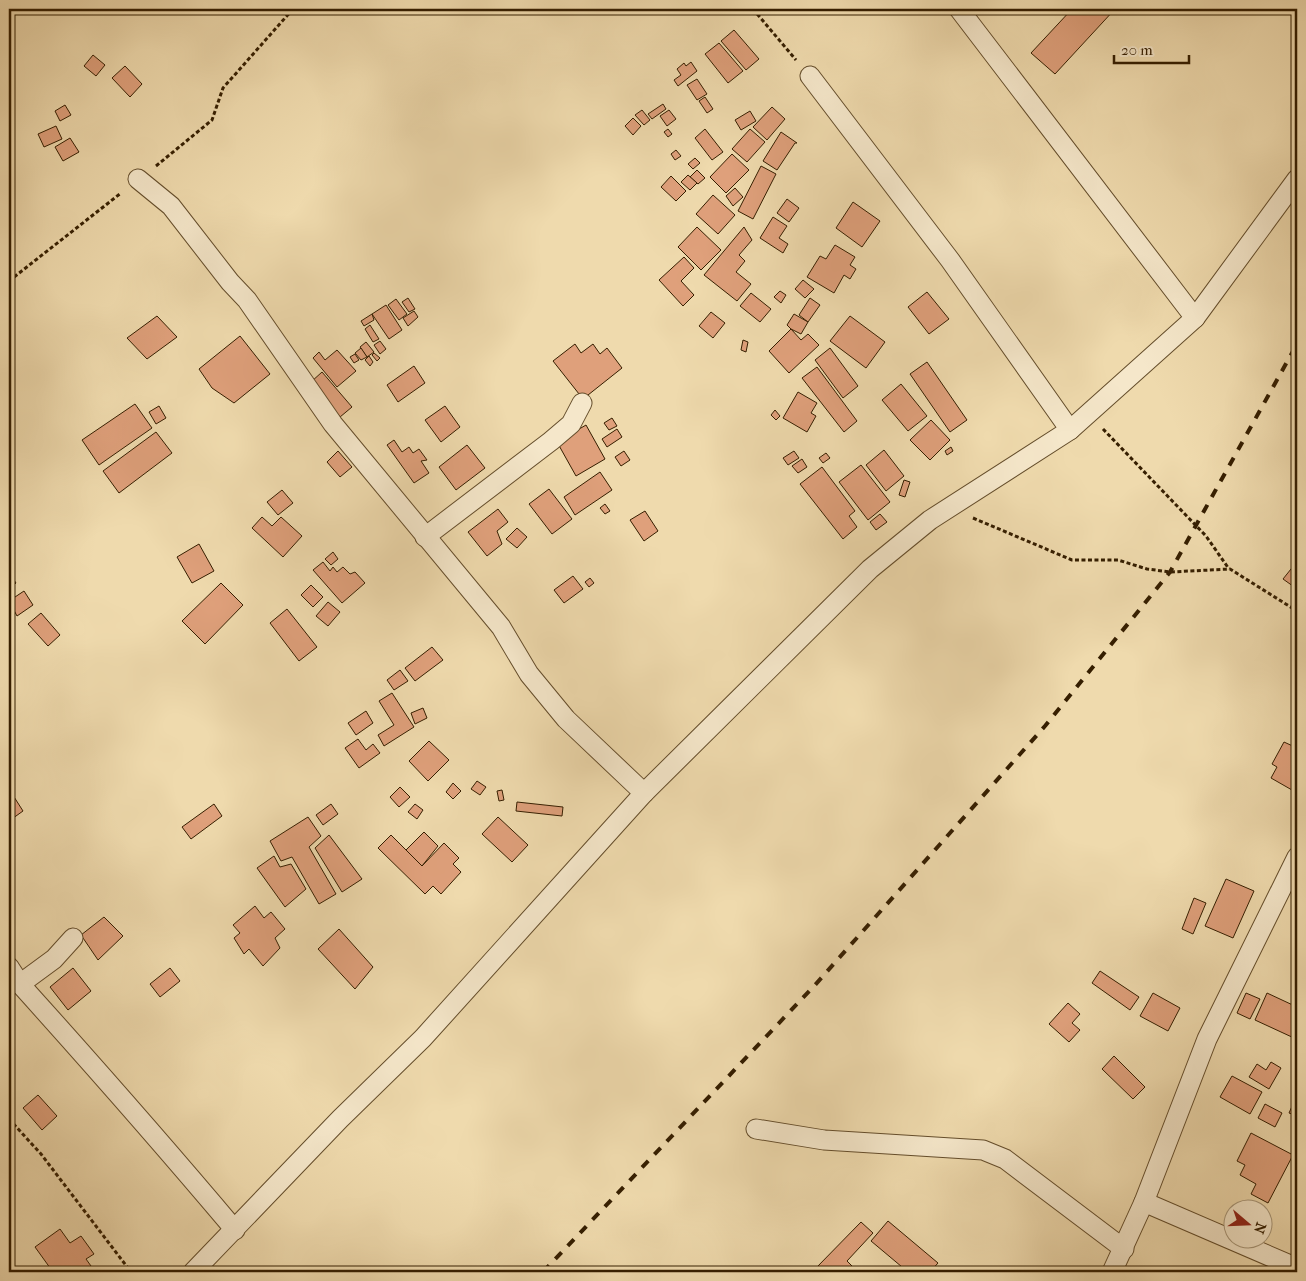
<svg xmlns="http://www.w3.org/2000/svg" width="1306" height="1281" viewBox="0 0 1306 1281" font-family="'IM FELL French Canon',serif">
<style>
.building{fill:#dfa07b;stroke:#351e00}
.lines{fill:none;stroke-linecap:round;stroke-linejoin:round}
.minor-casing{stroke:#644d2b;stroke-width:21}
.path{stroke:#351e00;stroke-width:3;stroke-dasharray:4 2.5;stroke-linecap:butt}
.minor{stroke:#f5e7ca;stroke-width:19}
.rail{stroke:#351e00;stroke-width:4;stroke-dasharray:9 9;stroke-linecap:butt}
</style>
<rect width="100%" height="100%" fill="#efdaad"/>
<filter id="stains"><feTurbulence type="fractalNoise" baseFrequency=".004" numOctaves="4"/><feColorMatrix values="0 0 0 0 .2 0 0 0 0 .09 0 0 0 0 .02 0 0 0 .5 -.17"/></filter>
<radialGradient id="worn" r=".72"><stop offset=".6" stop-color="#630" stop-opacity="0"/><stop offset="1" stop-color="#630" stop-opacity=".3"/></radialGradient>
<g class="building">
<polygon points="1072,9 1115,9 1055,74 1031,53"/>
<polygon points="734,30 759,59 746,70 721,41"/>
<polygon points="719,43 743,71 728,83 705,54"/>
<polygon points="93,55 105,65 96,76 84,66"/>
<polygon points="691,62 697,71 678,86 674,80 681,75 677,69 684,63 686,66"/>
<polygon points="125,66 142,84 130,97 112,78"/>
<polygon points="697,79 707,94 697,100 687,85"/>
<polygon points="705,97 713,109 707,113 699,101"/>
<polygon points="663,104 666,109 652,119 648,114"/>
<polygon points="65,105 71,115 60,121 55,111"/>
<polygon points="772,107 785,119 767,140 753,127"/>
<polygon points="642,110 650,120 644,125 635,115"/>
<polygon points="669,110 676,119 667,126 660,116"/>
<polygon points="750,111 756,121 741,130 735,120"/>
<polygon points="633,118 641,126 633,135 625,126"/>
<polygon points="56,126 62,139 44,147 38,134"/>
<polygon points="668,129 672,134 668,137 664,132"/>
<polygon points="705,129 723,152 712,160 695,138"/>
<polygon points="750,129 765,142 747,162 732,149"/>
<polygon points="781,132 797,143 795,143 777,170 763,161"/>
<polygon points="70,138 79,152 63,161 55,147"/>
<polygon points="676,150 681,156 675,160 671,154"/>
<polygon points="732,154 749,170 726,193 710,177"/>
<polygon points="695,158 700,163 693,169 688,164"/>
<polygon points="761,166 776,174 753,219 738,211"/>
<polygon points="697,170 705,178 698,184 690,177"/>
<polygon points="688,175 697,183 690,190 681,182"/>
<polygon points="671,176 686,191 676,201 661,187"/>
<polygon points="735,188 743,197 733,206 726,196"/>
<polygon points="713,195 735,215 718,234 696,214"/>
<polygon points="787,199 799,208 789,222 777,213"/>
<polygon points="853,202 880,221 862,247 836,228"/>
<polygon points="773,217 787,226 779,238 788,244 783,253 760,238"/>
<polygon points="697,227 721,250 701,270 678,247"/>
<polygon points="744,227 752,240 739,255 745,261 736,272 751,284 737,301 704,275"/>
<polygon points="835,245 855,257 850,265 856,269 850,279 844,275 834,293 807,277 820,256 826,259"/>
<polygon points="684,257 694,268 681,281 694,295 683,306 659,280"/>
<polygon points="803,280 814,289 805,298 795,289"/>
<polygon points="780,291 786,295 781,303 774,297"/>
<polygon points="927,292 949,319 929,334 908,307"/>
<polygon points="751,293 771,309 760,322 740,306"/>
<polygon points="408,298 415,309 409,312 402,302"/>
<polygon points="810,298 820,305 808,322 799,315"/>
<polygon points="396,299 407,314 399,320 388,305"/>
<polygon points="386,305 402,330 389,339 372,314"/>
<polygon points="414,311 418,317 408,326 403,318"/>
<polygon points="711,312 725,323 713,338 699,326"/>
<polygon points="372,314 374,320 364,326 361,321"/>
<polygon points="794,314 808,322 801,334 791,329 787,325"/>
<polygon points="157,316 177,337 147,359 127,338"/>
<polygon points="850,316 885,342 866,368 830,341"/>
<polygon points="370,325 379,339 373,342 365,329"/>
<polygon points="791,329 801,340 808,334 819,345 789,373 769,351"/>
<polygon points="240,336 270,374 234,403 212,388 199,369"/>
<polygon points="743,340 748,342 746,352 741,350"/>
<polygon points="380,341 386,349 380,354 374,345"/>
<polygon points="366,342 374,352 367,357 360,347"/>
<polygon points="575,344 581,353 593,344 600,354 607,348 622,368 583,399 553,361"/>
<polygon points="361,348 367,357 361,360 355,353"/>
<polygon points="830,348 858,386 843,398 815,360"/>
<polygon points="337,350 356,371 337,387 313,358 319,352 325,360"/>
<polygon points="374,353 380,358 377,361 372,355"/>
<polygon points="355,354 359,360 354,363 350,357"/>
<polygon points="369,356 373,362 370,366 365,360"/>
<polygon points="927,362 967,420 950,432 910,374"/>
<polygon points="414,366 425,383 398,402 387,385"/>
<polygon points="817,367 857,421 844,432 802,378"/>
<polygon points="322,372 352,407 340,417 311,382"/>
<polygon points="901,384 927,416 908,431 882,400"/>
<polygon points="798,392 817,403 811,413 816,416 807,432 783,418"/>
<polygon points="135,404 152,428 99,465 82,440"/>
<polygon points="159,406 166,418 156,424 149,412"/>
<polygon points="445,406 460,427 441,442 425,420"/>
<polygon points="775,410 780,416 776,420 771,415"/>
<polygon points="612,418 617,426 609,430 604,423"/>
<polygon points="931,420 950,440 930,460 910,440"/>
<polygon points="586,425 605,459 576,476 557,442"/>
<polygon points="617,429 622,437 607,447 602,439"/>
<polygon points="156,432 172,453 119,493 103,471"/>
<polygon points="394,440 402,452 409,447 413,453 419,449 427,460 421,461 429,473 414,483 387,445"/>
<polygon points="467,445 485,468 456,490 439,467"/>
<polygon points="951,447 953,451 947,455 945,451"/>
<polygon points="884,450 904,476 886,491 866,465"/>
<polygon points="338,451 352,467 340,477 327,462"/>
<polygon points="624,451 630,460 621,466 615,457"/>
<polygon points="794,451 799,458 788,465 783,458"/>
<polygon points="826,453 830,458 823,463 819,458"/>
<polygon points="802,459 807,467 798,473 792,466"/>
<polygon points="861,465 890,502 868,520 839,482"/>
<polygon points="822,467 855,511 849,516 857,527 843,539 800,484"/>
<polygon points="600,472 612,490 575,515 564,497"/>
<polygon points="904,480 910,482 905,497 899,495"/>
<polygon points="549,489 572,519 552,534 529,504"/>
<polygon points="282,490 293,503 278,515 267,502"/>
<polygon points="605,504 610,511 605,514 600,508"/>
<polygon points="498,509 508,522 497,531 502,544 487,556 468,532"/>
<polygon points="645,511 658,531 644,541 630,520"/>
<polygon points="880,514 887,522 876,530 870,522"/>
<polygon points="262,517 272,526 281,517 302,536 283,557 252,528"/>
<polygon points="517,528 527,537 517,548 506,539"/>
<polygon points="199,544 214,571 192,583 177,557"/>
<polygon points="333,552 338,559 331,565 325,559"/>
<polygon points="323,562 330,571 333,567 337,572 343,567 350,574 355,572 365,583 342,603 313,570"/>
<polygon points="1295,564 1297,566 1297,589 1283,579"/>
<polygon points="9,573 16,583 9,589"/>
<polygon points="573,576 583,589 564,603 554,590"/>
<polygon points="590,578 594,583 589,587 585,582"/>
<polygon points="221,583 243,605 205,644 182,621"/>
<polygon points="311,585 323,597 313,607 301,595"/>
<polygon points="24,591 33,605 17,616 9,601"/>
<polygon points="328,602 340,612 328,626 316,616"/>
<polygon points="287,609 317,647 299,661 270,623"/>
<polygon points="41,613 60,635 48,646 28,624"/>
<polygon points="432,647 443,660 415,681 405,668"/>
<polygon points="400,670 408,681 394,690 387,680"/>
<polygon points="392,693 414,727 384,746 378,735 394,725 379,701"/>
<polygon points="423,708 427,718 415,724 411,713"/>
<polygon points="366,711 373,723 356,735 348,723"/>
<polygon points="358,739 366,750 373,744 380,753 359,768 345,748"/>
<polygon points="429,741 449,760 428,781 409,761"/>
<polygon points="1284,742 1297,748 1297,779 1292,790 1271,778 1277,767 1272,764"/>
<polygon points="477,781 486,787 480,795 471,789"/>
<polygon points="453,783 461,791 453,799 446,792"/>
<polygon points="400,787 410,797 399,807 390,797"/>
<polygon points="9,789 23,811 9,821"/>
<polygon points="502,790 504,800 499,801 497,791"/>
<polygon points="517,802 563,807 562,816 516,811"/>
<polygon points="214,804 222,816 191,839 182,827"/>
<polygon points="331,804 338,814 323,825 316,815"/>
<polygon points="415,804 423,810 417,819 408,812"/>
<polygon points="308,817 321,836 309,847 336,894 319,904 292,857 281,861 270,841"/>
<polygon points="498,817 528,845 512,862 482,834"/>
<polygon points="424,832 438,846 422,866 406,850"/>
<polygon points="329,835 362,879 342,892 315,848"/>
<polygon points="391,835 422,866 444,843 459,858 453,864 461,872 441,894 433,886 425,894 378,848"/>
<polygon points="274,856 280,867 291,864 306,889 285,907 257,868"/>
<polygon points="1226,879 1254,891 1233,938 1205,926"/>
<polygon points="1194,898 1206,903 1193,934 1182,929"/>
<polygon points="255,906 264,918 271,912 285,929 275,938 280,948 263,966 249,949 244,954 234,938 240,933 233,925"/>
<polygon points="104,917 123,936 98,960 81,935"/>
<polygon points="339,929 373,967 355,989 318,949"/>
<polygon points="73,968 91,991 68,1010 50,987"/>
<polygon points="170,968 180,981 160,997 150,984"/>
<polygon points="1100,971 1139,997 1130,1010 1092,983"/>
<polygon points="1153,993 1180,1008 1168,1031 1140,1016"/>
<polygon points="1246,993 1260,999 1250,1019 1237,1013"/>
<polygon points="1267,993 1297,1007 1297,1030 1294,1038 1255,1020"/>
<polygon points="1068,1003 1080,1014 1072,1023 1080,1030 1069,1042 1049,1024"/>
<polygon points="1114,1056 1145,1087 1133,1099 1102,1069"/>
<polygon points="1271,1062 1281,1068 1269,1089 1249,1077 1257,1064 1266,1070"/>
<polygon points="1232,1076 1262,1092 1250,1114 1220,1097"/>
<polygon points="38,1095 57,1116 42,1130 23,1108"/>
<polygon points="1297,1095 1297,1116 1289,1113"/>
<polygon points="1265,1104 1282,1113 1275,1127 1258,1118"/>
<polygon points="1251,1133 1293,1155 1268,1203 1251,1194 1256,1184 1240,1175 1245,1165 1237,1161"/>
<polygon points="888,1221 938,1263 930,1272 908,1272 871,1241"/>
<polygon points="861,1222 873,1233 847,1261 858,1272 823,1272 817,1267"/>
<polygon points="60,1229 70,1243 81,1236 94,1254 86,1259 91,1266 83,1272 53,1272 35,1247"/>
<polygon points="938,1266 945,1272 933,1272"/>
</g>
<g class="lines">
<g class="minor-casing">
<g id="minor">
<polyline points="959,9 1195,318"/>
<polyline points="810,76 950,260 1070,430"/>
<polyline points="138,179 171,206 230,282 247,300 333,424 501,627 529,674 566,719 644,793"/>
<polyline points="425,537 551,441 571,424 582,403"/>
<path d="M73,938L54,959L20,984C93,1065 165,1147 235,1230"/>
<polyline points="9,967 20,984"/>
<polyline points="756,1129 824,1140 983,1150 1005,1159 1124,1249"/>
<polyline points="1144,1202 1297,1268"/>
<polyline points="193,1272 340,1119 423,1038 644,793 870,569 930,520 1070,430 1195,318 1297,179"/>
<polyline points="1112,1272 1144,1202 1207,1039 1297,857"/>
</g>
</g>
<g class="path">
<polyline points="753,9 796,60"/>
<polyline points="156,166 212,120 223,88 293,9"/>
<polyline points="9,281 121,193"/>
<polyline points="1103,429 1206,536 1229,569"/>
<polyline points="973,518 1072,560 1118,560 1147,569 1170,572 1230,569 1297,611"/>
<polyline points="9,1119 41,1154 131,1272"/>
</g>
<use href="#minor" class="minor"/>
<polyline class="rail" points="543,1272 815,985 1045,726 1170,572 1297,344"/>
</g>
<rect width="1306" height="1281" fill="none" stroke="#efdaad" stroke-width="30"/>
<rect x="10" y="10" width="1286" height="1261" fill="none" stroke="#351e00" stroke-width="2.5"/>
<rect x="15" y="15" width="1276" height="1251" fill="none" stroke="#351e00"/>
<g transform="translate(1248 1224) rotate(109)"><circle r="24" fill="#f5e7ca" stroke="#a89779"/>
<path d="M0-4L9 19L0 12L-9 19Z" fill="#8f2418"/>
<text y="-8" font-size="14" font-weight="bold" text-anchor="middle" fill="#351e00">N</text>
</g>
<path d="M1114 55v8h75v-8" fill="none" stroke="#351e00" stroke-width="2.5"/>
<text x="1121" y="55" font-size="15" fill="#351e00" stroke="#f5e7ca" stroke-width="4" paint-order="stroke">20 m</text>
<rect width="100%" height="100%" filter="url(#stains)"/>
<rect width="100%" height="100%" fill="url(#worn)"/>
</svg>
